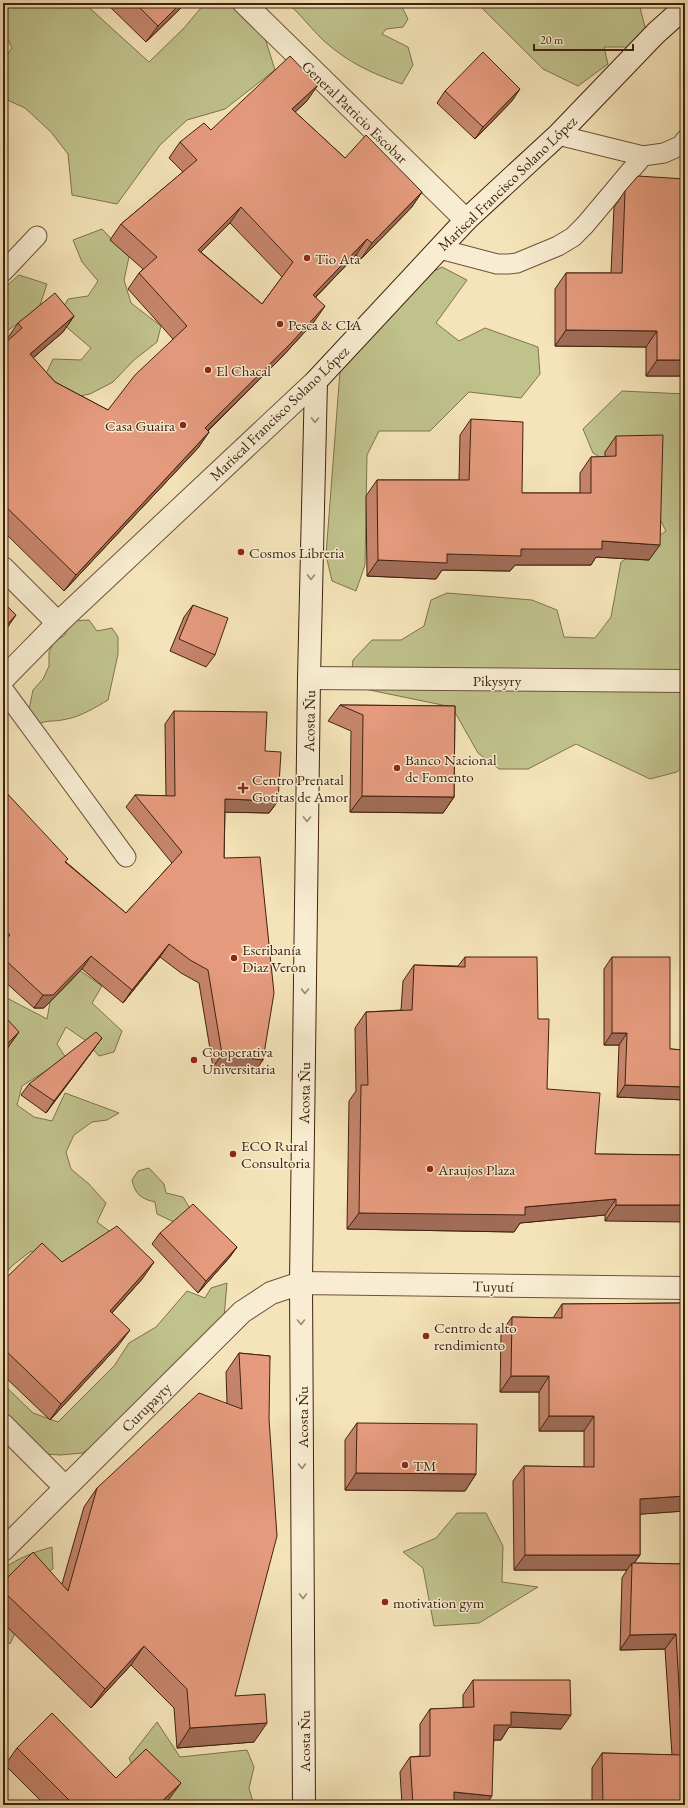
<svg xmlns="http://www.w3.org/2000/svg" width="688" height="1808" viewBox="0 0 688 1808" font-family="'EB Garamond',serif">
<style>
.green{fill:#c0c28c;stroke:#80724e}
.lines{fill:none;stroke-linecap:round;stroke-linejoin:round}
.lane-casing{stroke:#6e523a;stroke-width:21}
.street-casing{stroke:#6e523a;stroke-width:24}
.secondary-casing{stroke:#41210f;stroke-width:24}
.lane{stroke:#f8edd2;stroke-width:19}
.street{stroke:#f8edd2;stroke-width:22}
.secondary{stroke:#f8edd2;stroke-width:22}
.wall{fill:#c6856c;stroke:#41210f;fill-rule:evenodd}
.shaded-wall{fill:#a16c58;stroke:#41210f}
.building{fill:#e69b7e;stroke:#41210f;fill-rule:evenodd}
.oneway{stroke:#9c8770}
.poi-dot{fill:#8f2418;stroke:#f8edd2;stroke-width:1.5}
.labels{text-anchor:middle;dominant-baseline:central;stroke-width:3;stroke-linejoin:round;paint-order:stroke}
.street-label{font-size:15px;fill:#41210f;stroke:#f8edd2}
.poi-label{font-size:15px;fill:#41210f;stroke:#f8edd2;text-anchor:start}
</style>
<rect width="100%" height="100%" fill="#f5e4b9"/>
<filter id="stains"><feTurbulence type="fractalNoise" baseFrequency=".005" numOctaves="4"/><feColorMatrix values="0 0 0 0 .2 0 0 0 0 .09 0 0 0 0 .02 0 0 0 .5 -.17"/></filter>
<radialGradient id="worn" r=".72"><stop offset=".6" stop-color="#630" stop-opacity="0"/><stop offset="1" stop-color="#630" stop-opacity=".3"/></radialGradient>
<g class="green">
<polygon points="3,3 84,3 149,62 184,28 205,3 236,3 258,16 275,70 225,109 187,120 160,145 117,204 72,195 68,154 51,132 25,108 3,98 3,60 12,48 3,28 3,14 6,12 3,9"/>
<path d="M287,3H400L408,19L403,27L386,29L382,34L408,47L413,65L402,84C371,73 349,63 324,41C311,29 301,14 287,3Z"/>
<polygon points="477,3 637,3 639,4 648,38 633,47 604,47 608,64 578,86 543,69"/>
<polygon points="102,229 129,257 124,280 131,303 161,326 157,342 134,360 113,382 90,394 66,399 42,382 53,359 81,360 91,348 57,319 68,299 88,296 98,281 82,262 73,240"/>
<polygon points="442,267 467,280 436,323 459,341 485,328 538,347 540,374 521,398 469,392 430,431 379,431 367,455 365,565 356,591 332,581 326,555 340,371 392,292"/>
<polygon points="19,275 47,284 39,308 3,334 3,289"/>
<polygon points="622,391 685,394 685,764 677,772 650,779 576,744 528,769 499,769 478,753 452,707 350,686 353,660 372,640 401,640 424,626 431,600 447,593 532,600 557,610 564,637 595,638 611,617 621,562 666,531 640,481 593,453 583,429"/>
<path d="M89,620L97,631L112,628L118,637V654L108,700C96,707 82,716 67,719C51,723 47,718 30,728L27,719L33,690L43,679L49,666V652L54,642L65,635L70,621Z"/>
<polygon points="69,963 102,986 92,1003 122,1031 114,1052 99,1056 86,1041 66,1027 57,1044 66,1058 22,1086 17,1105 34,1117 52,1121 65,1093 119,1113 107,1120 92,1122 74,1135 66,1152 71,1169 89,1184 106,1203 97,1222 116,1236 52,1272 31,1251 13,1265 3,1276 3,996 47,1019 50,1002"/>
<path d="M149,1168L164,1184L166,1193L183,1197L194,1215L176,1223L157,1214L155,1202C141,1199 135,1194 132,1180L138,1171Z"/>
<polygon points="227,1283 224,1318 98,1442 83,1453 60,1455 47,1454 3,1414 3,1384 33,1413 58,1422 114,1366 129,1343 156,1327 187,1291 205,1298 211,1288"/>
<polygon points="457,1513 486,1513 503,1546 502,1582 538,1587 479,1623 434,1626 423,1568 403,1552 436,1538"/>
<path d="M52,1547L53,1569L34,1578L26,1610L10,1644L3,1637V1569C18,1558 34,1552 52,1547Z"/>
<polygon points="157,1722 180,1757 247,1750 254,1767 249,1788 254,1805 150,1805 129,1758"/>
</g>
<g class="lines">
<g class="lane-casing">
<g id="lane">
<polyline points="558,135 643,156 664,153 682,145 685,140"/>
<polyline points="440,249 497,264 508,264 517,263 558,246 573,237 585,225 643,156"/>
<polyline points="3,272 37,236"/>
<polyline points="3,689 126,857"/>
</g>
</g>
<g class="street-casing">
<g id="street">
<polyline points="244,3 466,220"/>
<polyline points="3,568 58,623"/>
<polyline points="309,678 685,681"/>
<polyline points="3,679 58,623 316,381"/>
<polyline points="3,1425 65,1487"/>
<polyline points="3,1550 242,1312 271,1293 301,1283 685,1288"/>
</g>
</g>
<g class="secondary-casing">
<polyline id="secondary" points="304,1805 301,1283 309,678 316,381 466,220 558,135 656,33 685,7"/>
</g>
<use href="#lane" class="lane"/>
<use href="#street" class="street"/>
<use href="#secondary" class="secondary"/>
</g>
<g class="wall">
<polygon points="106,3 186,3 146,42"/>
<polygon points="445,91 512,101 475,139 437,103"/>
<path d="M307,101L295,112L345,158L422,192L411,208L361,259L356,255L316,297L314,322L280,359L208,431L209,432L198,448L64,591L3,531V345L8,341L7,339L18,323L74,316L63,332L33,358L55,382L108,410L173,339L128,289L139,273L143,269L110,240L121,224L183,172L169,158L180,142L211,130ZM230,223L282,277L262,304L201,252Z"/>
<polygon points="685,159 683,274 685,274 685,376 646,376 646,347 555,346 555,289 566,273 611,273 614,207 625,191 682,179 682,163"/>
<polygon points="471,419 522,493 580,493 580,473 591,457 605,457 605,452 616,436 649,560 596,557 591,565 515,565 510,571 442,570 436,579 367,576 366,496 377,480 459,480 460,435"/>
<polygon points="193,605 215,655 206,667 170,651 184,617"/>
<polygon points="340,705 455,706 454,797 443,813 350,812 351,731 328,721"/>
<polygon points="174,711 265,751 278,801 269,813 225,812 224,858 254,1073 213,1067 199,983 181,973 160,957 123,1003 82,969 44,1008 34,1008 3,980 3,789 66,862 126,913 172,863 126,807 135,795 166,796 165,724"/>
<polygon points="465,957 538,1019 547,1089 595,1154 685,1155 605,1221 605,1215 520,1223 514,1232 347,1229 349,1101 356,1091 355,1028 366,1012 401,1010 403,981 414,965 458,966"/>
<polygon points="612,957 670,1049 685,1050 685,1100 617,1097 619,1045 604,1045 604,969"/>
<polygon points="94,1049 46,1113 21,1095 29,1084"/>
<polygon points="160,1233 237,1247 229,1258 198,1293 152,1244"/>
<polygon points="62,1262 143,1278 112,1313 118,1346 50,1420 3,1375 3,1281"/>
<polygon points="685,1302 685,1511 640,1514 640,1555 634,1563 685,1564 685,1805 592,1805 592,1768 602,1753 672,1755 665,1649 620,1650 622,1578 627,1570 514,1570 513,1481 524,1466 584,1467 584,1431 539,1431 539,1392 500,1392 501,1333 512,1317 553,1318 562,1304 684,1303"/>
<polygon points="239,1353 270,1356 235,1696 254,1742 177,1748 174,1708 131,1665 91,1708 3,1623 3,1582 62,1584 84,1507 97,1488 227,1403 226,1372"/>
<polygon points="357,1423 476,1474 465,1491 345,1490 345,1440"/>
<polygon points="473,1680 561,1729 509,1727 501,1740 494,1740 486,1805 402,1805 400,1772 410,1757 420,1756 420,1724 430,1709 463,1708 463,1695"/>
<polygon points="17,1748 116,1778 169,1799 163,1805 45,1805 5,1765"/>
</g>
<g class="shaded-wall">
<polygon points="181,3 186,3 146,42 158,26"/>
<polygon points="318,85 307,101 281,125 292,109"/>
<polygon points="520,89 512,101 475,139 483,127"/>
<polygon points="422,192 411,208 361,259 372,243"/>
<polygon points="241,207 230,223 187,266 198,250"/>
<polygon points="367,239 356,255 302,311 313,295"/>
<polygon points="325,306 314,322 280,359 194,444 205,428"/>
<polygon points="74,316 63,332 19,370 30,354"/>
<polygon points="566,330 657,331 646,347 555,346"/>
<polygon points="657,360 685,360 685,376 646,376"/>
<polygon points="209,432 198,448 64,591 76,575"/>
<polygon points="602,541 660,545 649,560 596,557 591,565 515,565 510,571 442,570 436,579 367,576 378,560 447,554 521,549"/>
<polygon points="16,615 5,631 3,633 3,629"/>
<polygon points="362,796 454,797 443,813 350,812"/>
<polygon points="225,799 278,801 269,813 216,812"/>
<polygon points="169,944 160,957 123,1003 132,990"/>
<polygon points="91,956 82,969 44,1008 34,1008 43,995"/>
<polygon points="19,1032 7,1049 3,1053 3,1048"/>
<polygon points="612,1033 627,1033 619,1045 604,1045"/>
<polygon points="102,1038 94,1049 46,1113 54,1101"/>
<polygon points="222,1054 263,1060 254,1073 213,1067"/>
<polygon points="625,1085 685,1087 685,1100 617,1097"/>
<polygon points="616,1199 605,1215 520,1223 514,1232 347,1229 359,1213 525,1207"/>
<polygon points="616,1205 685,1205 685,1222 605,1221"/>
<polygon points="237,1247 229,1258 198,1293 206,1281"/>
<polygon points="154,1262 143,1278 99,1327 110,1311"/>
<polygon points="130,1330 118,1346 50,1420 61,1404"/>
<polygon points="511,1376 549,1376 539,1392 500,1392"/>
<polygon points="549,1416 594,1416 584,1431 539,1431"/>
<polygon points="356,1473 476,1474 465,1491 345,1490"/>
<polygon points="685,1496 685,1511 629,1515 640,1499"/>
<polygon points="525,1555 640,1555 632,1566 632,1563 627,1570 514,1570"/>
<polygon points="676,1634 665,1649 620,1650 630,1635"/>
<polygon points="144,1646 131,1665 91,1708 105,1689"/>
<polygon points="511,1712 571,1715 561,1729 509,1727 501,1740 484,1740 494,1725"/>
<polygon points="267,1723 254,1742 177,1748 190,1728"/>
<polygon points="181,1783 169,1799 163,1805 158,1805"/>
<polygon points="454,1792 492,1796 486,1805 445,1805"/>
</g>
<g class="building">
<polygon points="135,3 181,3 158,26"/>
<polygon points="483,52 520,89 483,127 445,91"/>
<path d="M290,56L318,85L292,109L345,158L366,135L422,192L372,243L367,239L313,295L325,306L291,343L205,428L209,432L76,575L3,504V345L22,328L18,323L55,293L74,316L30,354L55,382L108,410L135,375L187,326L139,273L157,257L121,224L197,160L180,142L204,123L211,130ZM241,207L293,262L262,304L198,250Z"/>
<polygon points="638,176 685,179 683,274 685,274 685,360 657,360 657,331 566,330 566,273 622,273 625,191"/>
<polygon points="471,419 523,422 522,493 591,493 591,457 616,456 616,436 663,435 660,545 602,541 602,549 521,549 521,556 447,554 447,563 378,560 377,480 469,480"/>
<polygon points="3,602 16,615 3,629"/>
<polygon points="193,605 228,618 215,655 179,639"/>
<polygon points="340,705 455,706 454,797 362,796 363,715"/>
<polygon points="174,711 267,712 265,751 281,752 278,801 225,799 224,858 260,857 274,993 263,1060 222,1054 208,970 190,960 169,944 132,990 91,956 53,995 43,995 3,958 3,941 10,935 3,929 3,789 68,859 65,862 126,913 182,852 135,795 175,796"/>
<polygon points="465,957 537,957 538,1019 549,1019 547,1089 600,1093 595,1154 685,1155 685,1205 616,1205 616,1199 525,1207 525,1215 359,1213 361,1085 368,1085 366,1012 412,1010 414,965 465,967"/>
<polygon points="612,957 670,957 670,1049 685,1050 685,1087 625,1085 627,1033 612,1033"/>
<polygon points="7,1019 19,1032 3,1048 3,1022"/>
<polygon points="96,1032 102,1038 54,1101 29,1084"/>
<polygon points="193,1204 237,1247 206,1281 160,1233"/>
<polygon points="117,1226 154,1262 110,1311 130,1330 61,1404 3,1348 3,1281 42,1243 62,1262"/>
<polygon points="685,1303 685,1496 640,1499 640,1555 525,1555 524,1466 594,1467 594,1416 549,1416 549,1376 511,1376 512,1317 562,1318 562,1304"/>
<polygon points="239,1353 270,1356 269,1419 277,1536 235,1696 265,1694 267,1723 190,1728 187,1689 144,1646 105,1689 3,1591 3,1582 33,1552 68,1591 97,1488 199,1393 242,1409"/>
<polygon points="357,1423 477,1424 476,1474 356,1473"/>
<polygon points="632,1563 685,1564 685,1805 603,1805 602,1753 683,1755 676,1634 630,1635"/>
<polygon points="473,1680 570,1680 571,1715 511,1712 511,1725 494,1725 492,1796 454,1792 454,1805 413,1805 410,1757 430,1756 430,1709 474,1707"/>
<polygon points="52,1713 116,1778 146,1749 181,1783 158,1805 74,1805 17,1748"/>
</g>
<defs><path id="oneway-chevron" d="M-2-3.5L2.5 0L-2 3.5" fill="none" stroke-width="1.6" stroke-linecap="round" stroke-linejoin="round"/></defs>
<g class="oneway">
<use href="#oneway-chevron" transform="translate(315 420) rotate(91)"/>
<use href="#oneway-chevron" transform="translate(311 577) rotate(91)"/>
<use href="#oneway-chevron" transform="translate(307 819) rotate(91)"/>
<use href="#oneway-chevron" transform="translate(305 991) rotate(91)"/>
<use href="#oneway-chevron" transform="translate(301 1322) rotate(90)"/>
<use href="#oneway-chevron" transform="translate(302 1466) rotate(90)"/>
<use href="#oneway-chevron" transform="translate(303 1596) rotate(90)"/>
</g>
<g class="poi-dot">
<circle cx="307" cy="258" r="4"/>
<circle cx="280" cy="324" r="4"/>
<circle cx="208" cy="370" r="4"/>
<circle cx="183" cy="425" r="4"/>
<circle cx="241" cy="552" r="4"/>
<circle cx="397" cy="768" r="4"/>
<path d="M241 782h4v4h4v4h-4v4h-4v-4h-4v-4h4z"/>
<circle cx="234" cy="958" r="4"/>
<circle cx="194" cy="1060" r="4"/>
<circle cx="233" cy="1154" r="4"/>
<circle cx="430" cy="1169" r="4"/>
<circle cx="426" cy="1336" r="4"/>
<circle cx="405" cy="1465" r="4"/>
<circle cx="385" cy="1602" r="4"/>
</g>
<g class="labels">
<g class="street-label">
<text transform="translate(355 112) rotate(44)">General Patricio Escobar</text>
<text transform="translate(507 183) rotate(-44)">Mariscal Francisco Solano López</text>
<text transform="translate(279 413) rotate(-44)">Mariscal Francisco Solano López</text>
<text x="497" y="680">Pikysyry</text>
<text transform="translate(309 721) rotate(-89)">Acosta Ñu</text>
<text transform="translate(304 1093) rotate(-89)">Acosta Ñu</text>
<text transform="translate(493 1286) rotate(1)">Tuyutí</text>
<text transform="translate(146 1407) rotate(-45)">Curupayty</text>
<text transform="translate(302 1417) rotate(-90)">Acosta Ñu</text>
<text transform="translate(304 1741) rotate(-90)">Acosta Ñu</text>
</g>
<g class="poi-label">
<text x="315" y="258">Tio Ata</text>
<text x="288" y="324">Pesca &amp; CIA</text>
<text x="216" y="370">El Chacal</text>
<text x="175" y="425" text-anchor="end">Casa Guaira</text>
<text x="249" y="552">Cosmos Libreria</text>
<text x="405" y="759">Banco Nacional<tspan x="405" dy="17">de Fomento</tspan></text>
<text x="252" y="779">Centro Prenatal<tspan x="252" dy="17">Gotitas de Amor</tspan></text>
<text x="242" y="949">Escribanía<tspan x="242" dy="17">Diaz Veron</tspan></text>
<text x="202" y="1051">Cooperativa<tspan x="202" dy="17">Universitaria</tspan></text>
<text x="241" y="1145">ECO Rural<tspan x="241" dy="17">Consultoria</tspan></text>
<text x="438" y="1169">Araujos Plaza</text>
<text x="434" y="1327">Centro de alto<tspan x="434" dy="17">rendimiento</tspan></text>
<text x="413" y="1465">TM</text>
<text x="393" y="1602">motivation gym</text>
</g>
</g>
<rect width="688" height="1808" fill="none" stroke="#f5e4b9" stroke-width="16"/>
<rect x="4" y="4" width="680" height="1800" fill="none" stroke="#41210f" stroke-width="2"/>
<rect x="8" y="8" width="672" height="1792" fill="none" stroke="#41210f"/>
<path d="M534 44v6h99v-6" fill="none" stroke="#41210f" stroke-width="2"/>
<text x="540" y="44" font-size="12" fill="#41210f" stroke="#f8edd2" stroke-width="3" paint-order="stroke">20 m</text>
<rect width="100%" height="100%" filter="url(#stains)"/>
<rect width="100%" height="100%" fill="url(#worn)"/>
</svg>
